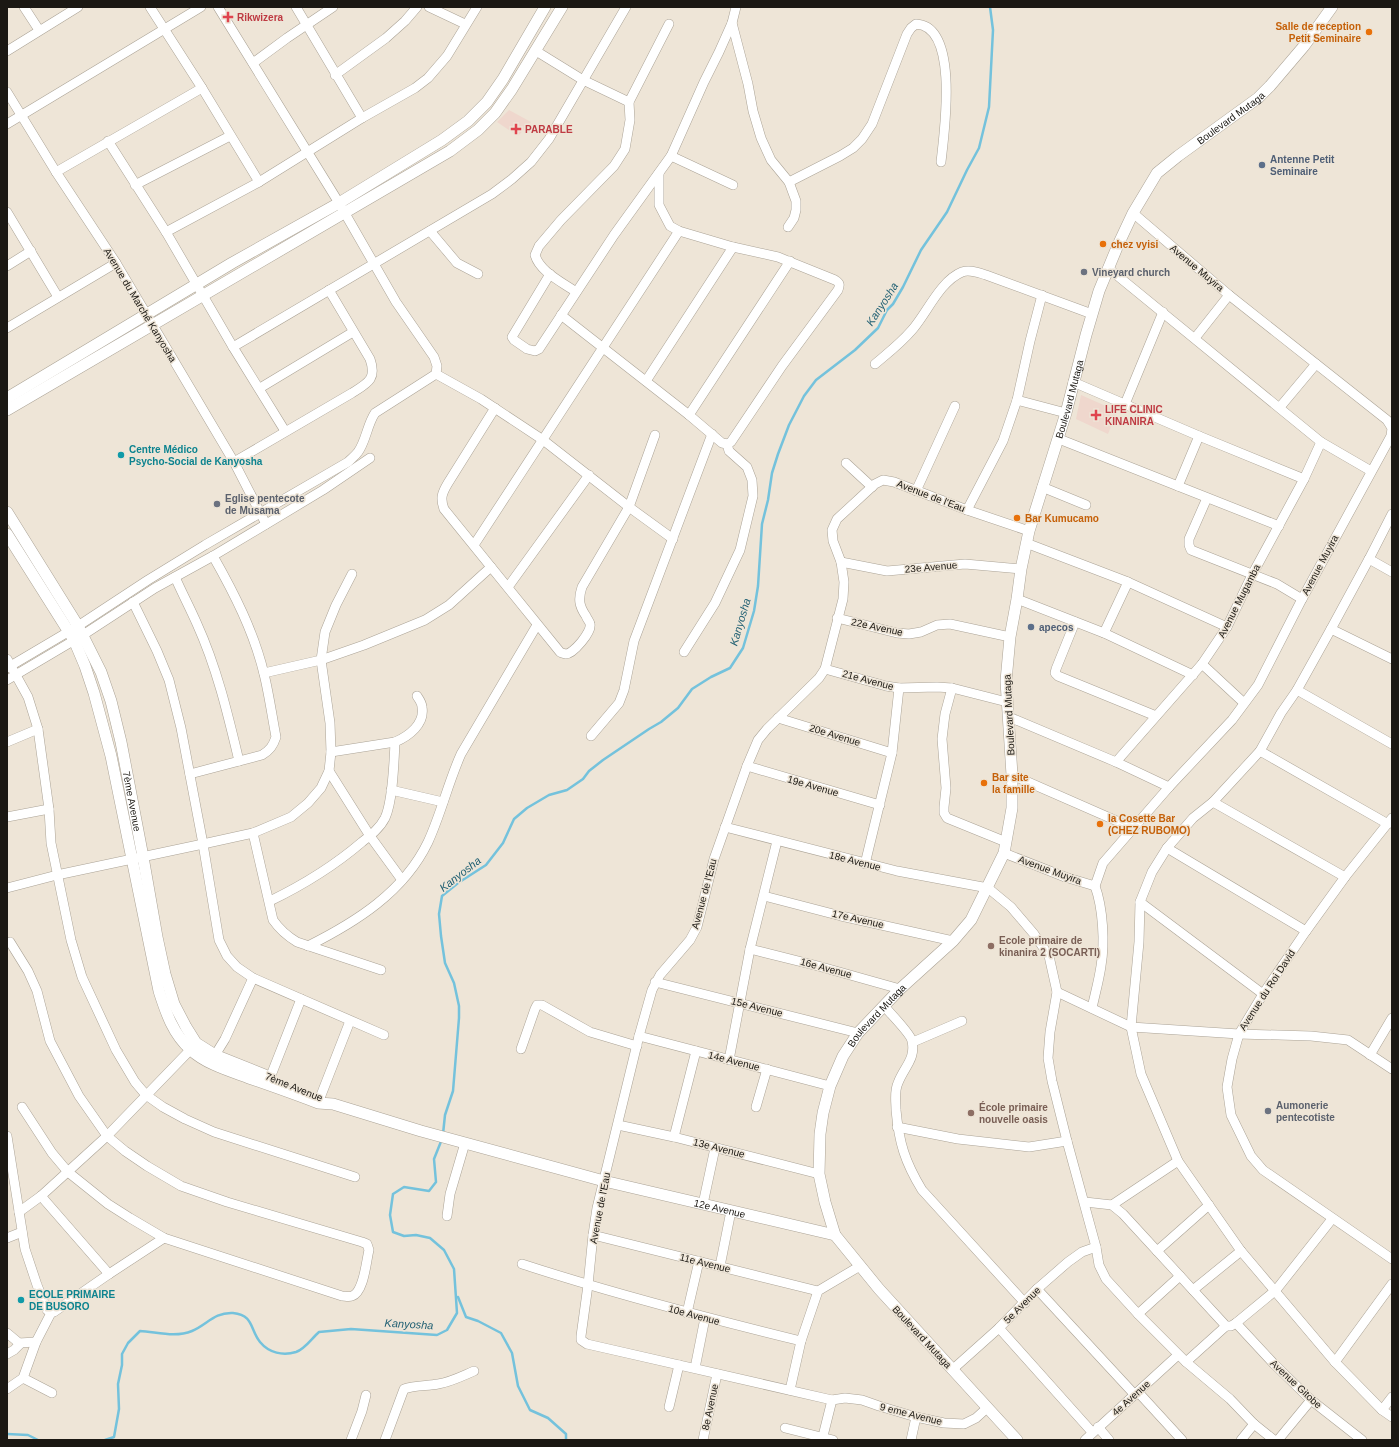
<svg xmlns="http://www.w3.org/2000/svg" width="1399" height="1447" viewBox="0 0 1399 1447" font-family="Helvetica,sans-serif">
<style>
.medical{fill:#efd7cd}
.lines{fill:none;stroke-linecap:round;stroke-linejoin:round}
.stream{stroke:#74c2dc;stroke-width:2.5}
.minor-casing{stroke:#aba396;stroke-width:10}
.tertiary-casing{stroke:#aba396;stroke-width:12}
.minor{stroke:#fff;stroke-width:9}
.tertiary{stroke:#fff;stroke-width:11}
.health-dot{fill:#e0444e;stroke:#eee5d7;stroke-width:1.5}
.food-dot{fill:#e8710a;stroke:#eee5d7;stroke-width:1.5}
.service-dot{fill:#5c6f8a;stroke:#eee5d7;stroke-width:1.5}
.worship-dot{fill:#6b7280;stroke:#eee5d7;stroke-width:1.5}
.culture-dot{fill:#0f9aa8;stroke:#eee5d7;stroke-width:1.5}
.education-dot{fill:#8d6e63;stroke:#eee5d7;stroke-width:1.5}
.labels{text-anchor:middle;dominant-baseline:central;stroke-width:3;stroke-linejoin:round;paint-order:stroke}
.health-label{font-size:10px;font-weight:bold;fill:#be3a42;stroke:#eee5d7;text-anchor:start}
.food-label{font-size:10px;font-weight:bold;fill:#c56008;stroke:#eee5d7;text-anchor:start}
.street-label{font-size:10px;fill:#1b1813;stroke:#eee5d7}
.service-label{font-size:10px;font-weight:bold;fill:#4e5e75;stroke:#eee5d7;text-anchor:start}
.worship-label{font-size:10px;font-weight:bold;fill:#5b616d;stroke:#eee5d7;text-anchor:start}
.culture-label{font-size:10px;font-weight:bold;fill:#0d838f;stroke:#eee5d7;text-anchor:start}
.education-label{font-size:10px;font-weight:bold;fill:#785e54;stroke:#eee5d7;text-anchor:start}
.water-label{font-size:11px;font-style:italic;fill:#216073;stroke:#eee5d7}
</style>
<rect width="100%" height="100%" fill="#eee5d7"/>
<g class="medical">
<polygon points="509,110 531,122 518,136 497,122"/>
<polygon points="1081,395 1117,411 1108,434 1076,419"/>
</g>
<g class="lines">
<g class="stream">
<polyline points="443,1134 445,1115 453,1091 459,1018 459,1006 454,983 445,963 441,936 439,914 442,896 458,883 486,865 503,843 514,819 527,808 549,795 567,790 583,779 589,771 603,760 649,729 661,722 678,708 692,689 711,677 730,668 743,648 754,611 758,586 762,524 768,500 772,473 778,454 789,425 804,396 816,380 855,350 878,328 887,310 893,304 903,287 921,250 947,212 967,170 979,148 989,107 993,30 990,7"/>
<polyline points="458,1297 466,1317 478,1321 501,1333 512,1353 518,1386 530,1410 548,1418 566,1434 566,1440"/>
<polyline points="7,1434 28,1435 38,1440"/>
<path d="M105,1440L114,1437L119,1409L118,1384L122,1365V1354L128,1343L140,1331C157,1332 175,1338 192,1331C207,1325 214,1312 233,1313C254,1315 250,1330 260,1342C269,1353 283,1356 296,1352C305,1349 312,1338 319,1332L351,1329L437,1335L447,1330L457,1313L454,1269L444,1250L430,1238L416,1235L404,1236L393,1232L390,1215L393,1194L404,1187L429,1191L436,1182L434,1159L442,1139"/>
</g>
<g class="minor-casing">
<g id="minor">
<polyline points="24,7 39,30"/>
<polyline points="150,7 202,88 259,182"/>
<polyline points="296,7 362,118"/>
<polyline points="429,7 465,24"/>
<polyline points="732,23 748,84 753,111 761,138 771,160 789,182 796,201 796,210 794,218 788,227"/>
<polyline points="7,51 78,7"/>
<polyline points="536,51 583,80 629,102"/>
<polyline points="253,63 287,38 333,7"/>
<polyline points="335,75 386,38 405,21 417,7"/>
<polyline points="7,92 56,172 116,263 234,462 266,524"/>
<polyline points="7,124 201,7"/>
<polyline points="108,141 166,232 233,347 285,431"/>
<polyline points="671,156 733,185"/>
<polyline points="56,172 202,88"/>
<path d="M789,182L840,156L853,148L862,139L872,124L907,34L911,28L916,24C960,26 944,134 941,162"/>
<polyline points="135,185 230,136"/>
<polyline points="7,212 58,297"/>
<polyline points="430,231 457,263 478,274"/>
<polyline points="166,232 259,182 362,118 415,88 428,78 447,56 477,7"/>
<polyline points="7,266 31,251"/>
<polyline points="1108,268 1321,442 1371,471"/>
<polyline points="550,274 512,337 514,340 527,349 535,351 539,349 614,235 671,156 704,82 719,52 732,23 736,7"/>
<path d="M576,292C562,282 540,272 535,255L539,246L561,220L614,166L625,149L630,120L629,102L669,24"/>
<path d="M561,315L689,415L722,443L727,444L731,442L782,366L838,290C840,285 840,283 835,280L778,257L733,247L679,231L670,226L659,205V173"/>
<polyline points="7,328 116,263"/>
<polyline points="1195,338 1229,295"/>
<polyline points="233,347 492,194 512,179 531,162 549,139 626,7"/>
<path d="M875,364C888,353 901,343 912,330C927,313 940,281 962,272C970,269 979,273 986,275L1092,314"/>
<polyline points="436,374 481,399 543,440 629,507 673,539"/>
<polyline points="646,381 733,247"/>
<polyline points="1073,382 1199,436 1304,479"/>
<polyline points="260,388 353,332"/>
<polyline points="1017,400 1066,413"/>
<polyline points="1125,404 1163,312"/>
<polyline points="1280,407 1316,364"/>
<path d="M495,408L448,483C442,493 440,498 444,509L560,652C561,653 566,654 566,654C573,654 592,632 590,624C590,622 587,619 586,616C579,606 578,599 582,587L629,507L655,435"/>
<polyline points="689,415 790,261"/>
<polyline points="1059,439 1279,526"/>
<path d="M234,462L352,393C368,383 377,379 370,359L329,290"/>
<polyline points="846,463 872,487"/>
<polyline points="1178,486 1199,436"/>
<polyline points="1042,487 1086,505"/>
<polyline points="916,491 955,406"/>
<polyline points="1207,498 1189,539 1189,545 1191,550 1277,584 1302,599"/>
<polyline points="967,510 1003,441 1017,400 1030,341 1042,295"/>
<polyline points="1392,514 1369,559 1331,629 1297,690 1281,713 1260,751 1213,802 1193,818 1167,848 1152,872 1140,902 1139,942 1131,1027 1141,1074 1178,1161 1241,1251 1335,1362 1382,1410 1392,1417"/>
<polyline points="1026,543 1128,582 1227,627"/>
<polyline points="474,545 679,231"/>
<polyline points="1369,559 1392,572"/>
<polyline points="841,562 887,571 965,564 1021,569"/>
<path d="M175,577C182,593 190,608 197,624C217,668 228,715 239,761"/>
<polyline points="508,587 589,475"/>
<polyline points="1017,599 1104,633 1193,675"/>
<polyline points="133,602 157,651 169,680 181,728 203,844 219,940 227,956 237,967 253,978 384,1035"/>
<polyline points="837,618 897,633 909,634 921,632 937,625 950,624 1010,637"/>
<polyline points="1075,622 1056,669 1055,673 1058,676 1156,716"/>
<polyline points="1331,629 1392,659"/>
<polyline points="1104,633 1128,582"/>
<polyline points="684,652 715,603 740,550 753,496 752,480 747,467 729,451 727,444"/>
<polyline points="7,659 28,697 38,729 49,809 51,843 71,940 82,977 116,1050 135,1082 146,1095 163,1107 185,1119 214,1132 355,1177"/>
<polyline points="1202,664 1244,703"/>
<path d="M7,668L78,626L148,580L205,545L348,462C351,459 355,456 358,452C366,441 367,425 375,413L436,374L437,366L434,357L396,302L339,203L218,7"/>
<polyline points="825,669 886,686 899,688 937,687 952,688 1007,702"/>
<polyline points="264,673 321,660 364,645 425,620 449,605 491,567"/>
<polyline points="7,680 83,635 155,588 213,556 323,490 370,458"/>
<polyline points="952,688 945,714 942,739 946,788 944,807 944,813 947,818 1006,842"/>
<polyline points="1297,690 1392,744"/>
<polyline points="1009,717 1116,762 1169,787"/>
<polyline points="778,718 892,753"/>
<polyline points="591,736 619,703 624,690 634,641 712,434"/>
<polyline points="7,742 38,729"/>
<polyline points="1260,751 1388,824"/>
<polyline points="331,752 395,742"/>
<polyline points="1116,762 1202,664 1227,627 1252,575 1304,479 1321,442"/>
<polyline points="747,766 880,805"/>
<polyline points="329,771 370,836 402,880"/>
<path d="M190,774L262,755C270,750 273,746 276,737C272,716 269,694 264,674C254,632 234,593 213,556"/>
<polyline points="1012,775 1133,828"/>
<polyline points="391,790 443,802"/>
<polyline points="1213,802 1345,877"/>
<polyline points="7,817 49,809"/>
<polyline points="1392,818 1345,877 1306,931 1263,994 1239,1034 1232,1059 1227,1087 1231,1115 1251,1156 1263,1170 1392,1259"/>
<polyline points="725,827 897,871 988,888 1011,907 1034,934 1049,956 1057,992 1050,1032 1048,1058 1052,1081 1067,1141 1096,1247 1099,1265 1106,1279 1138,1314 1186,1362 1230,1399 1254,1424 1274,1440"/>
<path d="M253,833L273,920C280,930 287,936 297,942L381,970"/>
<polyline points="1167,848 1306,931"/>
<polyline points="1004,853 1065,877 1095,886 1103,863 1169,787 1232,720 1258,685 1302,599 1391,436 1392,428 1387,420 1229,295 1133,213"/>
<polyline points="865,864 892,753 899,688"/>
<polyline points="7,888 57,875 203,844 253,833 291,817 308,803 321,788 329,771 331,752 330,723 321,660 325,632 336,605 352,574"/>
<polyline points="764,896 841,916 953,941"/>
<path d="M270,901C303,885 334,866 362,842C371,835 380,828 385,818C393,801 394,761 395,742C409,736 425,724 422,707C422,703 419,699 417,696"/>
<polyline points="1140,902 1263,994"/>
<path d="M10,942L28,971L37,991L50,1041L79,1096L107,1136L125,1151L147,1166L181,1186L227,1202L362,1242L367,1244L369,1250C366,1262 364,1292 352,1296C349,1297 345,1296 342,1296L164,1238L130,1218L108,1204L68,1172L52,1153L22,1107"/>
<path d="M308,946C356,922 404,892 428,842C441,814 448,783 461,754L537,625"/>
<polyline points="750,949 818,966 900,989"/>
<polyline points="655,982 858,1033"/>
<polyline points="1057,992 1131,1027 1239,1034 1311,1036 1348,1040 1392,1069"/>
<path d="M884,1006C889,1012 911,1034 912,1041C916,1059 904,1067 898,1083C894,1091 896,1101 896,1110C899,1143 905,1162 922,1190L1025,1303"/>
<path d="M1092,1008C1095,994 1099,980 1101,966C1105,943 1103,908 1095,886"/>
<polyline points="639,1036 830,1086"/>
<polyline points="913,1042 962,1021"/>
<polyline points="521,1049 535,1009 537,1005 542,1005 590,1032 637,1046"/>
<polyline points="1370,1055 1392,1018"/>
<polyline points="212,1060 225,1039 253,978"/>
<polyline points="729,1060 750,949 777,841"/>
<polyline points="270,1078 301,999"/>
<polyline points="318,1103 350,1021"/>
<polyline points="756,1107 767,1069"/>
<polyline points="618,1125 674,1137 819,1174"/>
<polyline points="897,1127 958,1139 1029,1147 1067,1141"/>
<polyline points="7,1136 25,1249 37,1285 47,1310 51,1313"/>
<polyline points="674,1137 696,1051"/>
<polyline points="41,1196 109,1274"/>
<polyline points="1085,1202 1112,1205 1123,1214 1226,1326 1231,1326 1236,1323 1276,1290 1332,1219"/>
<polyline points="703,1204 715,1148"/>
<polyline points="1112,1205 1178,1161"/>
<polyline points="19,1212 41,1196 107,1136 194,1046"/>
<polyline points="447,1216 450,1194 465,1143"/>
<polyline points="593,1235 818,1291"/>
<polyline points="7,1238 22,1232"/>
<polyline points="1157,1251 1209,1205"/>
<path d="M522,1264C614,1294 707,1318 801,1341"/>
<polyline points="720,1266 731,1211"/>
<polyline points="1037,1289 1135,1395"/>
<polyline points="1193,1290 1241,1251"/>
<polyline points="687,1313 699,1261"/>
<polyline points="1138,1314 1180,1276"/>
<polyline points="1236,1323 1274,1364 1311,1400 1362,1440"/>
<polyline points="999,1328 1092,1432"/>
<polyline points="7,1333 19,1343 36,1342"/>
<polyline points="7,1354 14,1350 20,1344"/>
<polyline points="1186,1362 1226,1326"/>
<polyline points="1335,1362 1392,1284"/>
<polyline points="695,1368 705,1318"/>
<polyline points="952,1370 999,1328 1037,1289 1068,1262 1082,1252 1096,1247"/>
<polyline points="23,1378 52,1393"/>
<polyline points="7,1389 23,1378 36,1342 51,1313 54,1312 109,1274 164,1238"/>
<polyline points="790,1390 801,1341 818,1291 860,1266"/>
<polyline points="1138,1392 1182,1440"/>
<polyline points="669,1407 679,1365"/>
<polyline points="987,1408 976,1418 964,1424 944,1423 916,1417 879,1406 862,1400 845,1398 832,1400 587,1344 581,1340 581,1336 588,1285 593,1235 597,1208 639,1036 652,990 660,975 690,940 697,927 714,859 747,766 758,740 767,729 819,678 825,669 843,599 844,582 841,562 833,541 832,530 837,519 875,484 883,480 894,482 967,510 1029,531"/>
<polyline points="1382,1410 1392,1397"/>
<polyline points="1098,1427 1109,1440"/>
<polyline points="785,1428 833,1440"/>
<polyline points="351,1440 362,1411 366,1395"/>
<path d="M385,1440L404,1389C415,1385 427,1386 438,1384C451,1382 462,1376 474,1371"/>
<polyline points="703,1440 717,1374"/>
<polyline points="822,1440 832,1400"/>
<polyline points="911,1440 916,1417"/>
<polyline points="1085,1440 1178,1355"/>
<polyline points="1241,1440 1254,1424"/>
<polyline points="1278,1440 1311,1400"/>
</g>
</g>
<g class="tertiary-casing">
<g id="tertiary">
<polyline points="7,398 232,263 339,203 442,140 468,121 487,102 503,79 545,7"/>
<polyline points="7,410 450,151 478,130 495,113 512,89 562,7"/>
<path id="s1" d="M7,512L78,626L101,672L111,701L121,742L143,857L157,937L165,974L174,1004L186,1027L196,1043L215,1055L265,1075"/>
<path id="s2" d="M7,534L74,640L85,666L94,693L111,756L159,991C166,1013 173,1034 191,1050C206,1064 230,1071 249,1078C272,1086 295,1094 318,1103L333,1104L421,1131L604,1181L835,1235"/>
<path id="s3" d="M1017,1440L879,1289L835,1235L825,1202L819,1174L820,1134L823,1113L830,1086L843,1056L858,1033L900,989L953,941L971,920L1004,853L1012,808V775L1006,681L1010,637L1017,599L1021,569L1029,531L1066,413L1086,335L1099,291L1118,245L1133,213L1157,173L1178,156L1258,98L1270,86L1304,46L1332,7"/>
</g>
</g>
<use href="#minor" class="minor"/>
<use href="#tertiary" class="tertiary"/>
</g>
<g class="health-dot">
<path d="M226 11h4v4h4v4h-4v4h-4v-4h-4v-4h4z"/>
<path d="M514 123h4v4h4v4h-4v4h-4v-4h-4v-4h4z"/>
<path d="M1094 409h4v4h4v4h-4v4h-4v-4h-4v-4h4z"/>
</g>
<g class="food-dot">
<circle cx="1369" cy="32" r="4"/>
<circle cx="1103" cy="244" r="4"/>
<circle cx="1017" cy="518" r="4"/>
<circle cx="984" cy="783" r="4"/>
<circle cx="1100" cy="824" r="4"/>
</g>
<g class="service-dot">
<circle cx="1262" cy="165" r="4"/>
<circle cx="1031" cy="627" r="4"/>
</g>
<g class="worship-dot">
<circle cx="1084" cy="272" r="4"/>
<circle cx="217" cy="504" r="4"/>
<circle cx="1268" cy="1111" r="4"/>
</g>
<g class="culture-dot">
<circle cx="121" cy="455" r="4"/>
<circle cx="21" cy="1300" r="4"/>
</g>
<g class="education-dot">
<circle cx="991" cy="946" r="4"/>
<circle cx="971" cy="1113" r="4"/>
</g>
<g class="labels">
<g class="health-label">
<text x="237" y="17">Rikwizera</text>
<text x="525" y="129">PARABLE</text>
<text x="1105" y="409">LIFE CLINIC<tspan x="1105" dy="12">KINANIRA</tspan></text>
</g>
<g class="food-label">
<text x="1361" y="26" text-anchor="end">Salle de reception<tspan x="1361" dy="12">Petit Seminaire</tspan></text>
<text x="1111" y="244">chez vyisi</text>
<text x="1025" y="518">Bar Kumucamo</text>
<text x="992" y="777">Bar site<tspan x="992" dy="12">la famille</tspan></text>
<text x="1108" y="818">la Cosette Bar<tspan x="1108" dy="12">(CHEZ RUBOMO)</tspan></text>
</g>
<g class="street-label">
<text stroke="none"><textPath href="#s3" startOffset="1520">Boulevard Mutaga</textPath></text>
<text transform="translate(1197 268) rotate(40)">Avenue Muyira</text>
<text transform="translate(140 305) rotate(59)">Avenue du Marché Kanyosha</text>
<text stroke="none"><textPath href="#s3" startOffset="1184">Boulevard Mutaga</textPath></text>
<text transform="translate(931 496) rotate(21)">Avenue de l'Eau</text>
<text transform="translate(1320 565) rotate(-62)">Avenue Muyira</text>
<text transform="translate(931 567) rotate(-5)">23e Avenue</text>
<text transform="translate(1239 601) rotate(-63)">Avenue Mugamba</text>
<text transform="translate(877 627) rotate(12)">22e Avenue</text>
<text transform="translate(868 680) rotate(15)">21e Avenue</text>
<text transform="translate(1009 715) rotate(-93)">Boulevard Mutaga</text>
<text transform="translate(835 735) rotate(17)">20e Avenue</text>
<text transform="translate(813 786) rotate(16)">19e Avenue</text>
<text stroke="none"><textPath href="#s1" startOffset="319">7ème Avenue</textPath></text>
<text transform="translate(855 861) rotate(14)">18e Avenue</text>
<text transform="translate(1050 870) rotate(20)">Avenue Muyira</text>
<text transform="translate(704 894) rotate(-75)">Avenue de l'Eau</text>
<text transform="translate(858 919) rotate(13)">17e Avenue</text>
<text transform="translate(826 968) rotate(15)">16e Avenue</text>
<text transform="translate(1267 990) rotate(-57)">Avenue du Roi David</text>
<text transform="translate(757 1007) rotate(14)">15e Avenue</text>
<text stroke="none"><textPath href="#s3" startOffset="512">Boulevard Mutaga</textPath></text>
<text transform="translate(734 1061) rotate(14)">14e Avenue</text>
<text transform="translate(294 1087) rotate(22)">7ème Avenue</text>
<text transform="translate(719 1148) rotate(14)">13e Avenue</text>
<text transform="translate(600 1208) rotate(-79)">Avenue de l'Eau</text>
<text stroke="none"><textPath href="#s2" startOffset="1109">12e Avenue</textPath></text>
<text transform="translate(705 1263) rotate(14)">11e Avenue</text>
<text transform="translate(1022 1305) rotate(-45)">5e Avenue</text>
<text transform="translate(694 1315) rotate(15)">10e Avenue</text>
<text transform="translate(922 1337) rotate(47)">Boulevard Mutaga</text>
<text transform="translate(1296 1384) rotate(43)">Avenue Gitobe</text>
<text transform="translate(1131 1398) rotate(-42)">4e Avenue</text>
<text transform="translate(710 1407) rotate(-78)">8e Avenue</text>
<text transform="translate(911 1414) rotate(14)">9 eme Avenue</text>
</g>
<g class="service-label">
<text x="1270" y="159">Antenne Petit<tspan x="1270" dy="12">Seminaire</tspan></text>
<text x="1039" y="627">apecos</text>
</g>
<g class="worship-label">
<text x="1092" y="272">Vineyard church</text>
<text x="225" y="498">Eglise pentecote<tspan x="225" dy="12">de Musama</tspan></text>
<text x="1276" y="1105">Aumonerie<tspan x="1276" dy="12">pentecotiste</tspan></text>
</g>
<g class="culture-label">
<text x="129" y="449">Centre Médico<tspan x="129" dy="12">Psycho-Social de Kanyosha</tspan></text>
<text x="29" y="1294">ECOLE PRIMAIRE<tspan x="29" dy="12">DE BUSORO</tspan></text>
</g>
<g class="education-label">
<text x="999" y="940">Ecole primaire de<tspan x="999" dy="12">kinanira 2 (SOCARTI)</tspan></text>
<text x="979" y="1107">École primaire<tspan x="979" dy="12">nouvelle oasis</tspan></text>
</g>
<g class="water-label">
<text transform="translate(882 304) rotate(-57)">Kanyosha</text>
<text transform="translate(740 622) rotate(-74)">Kanyosha</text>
<text transform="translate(460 874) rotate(-38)">Kanyosha</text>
<text transform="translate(409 1324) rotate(3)">Kanyosha</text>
</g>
</g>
<rect width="1399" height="1447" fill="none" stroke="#1b1813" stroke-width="16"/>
</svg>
